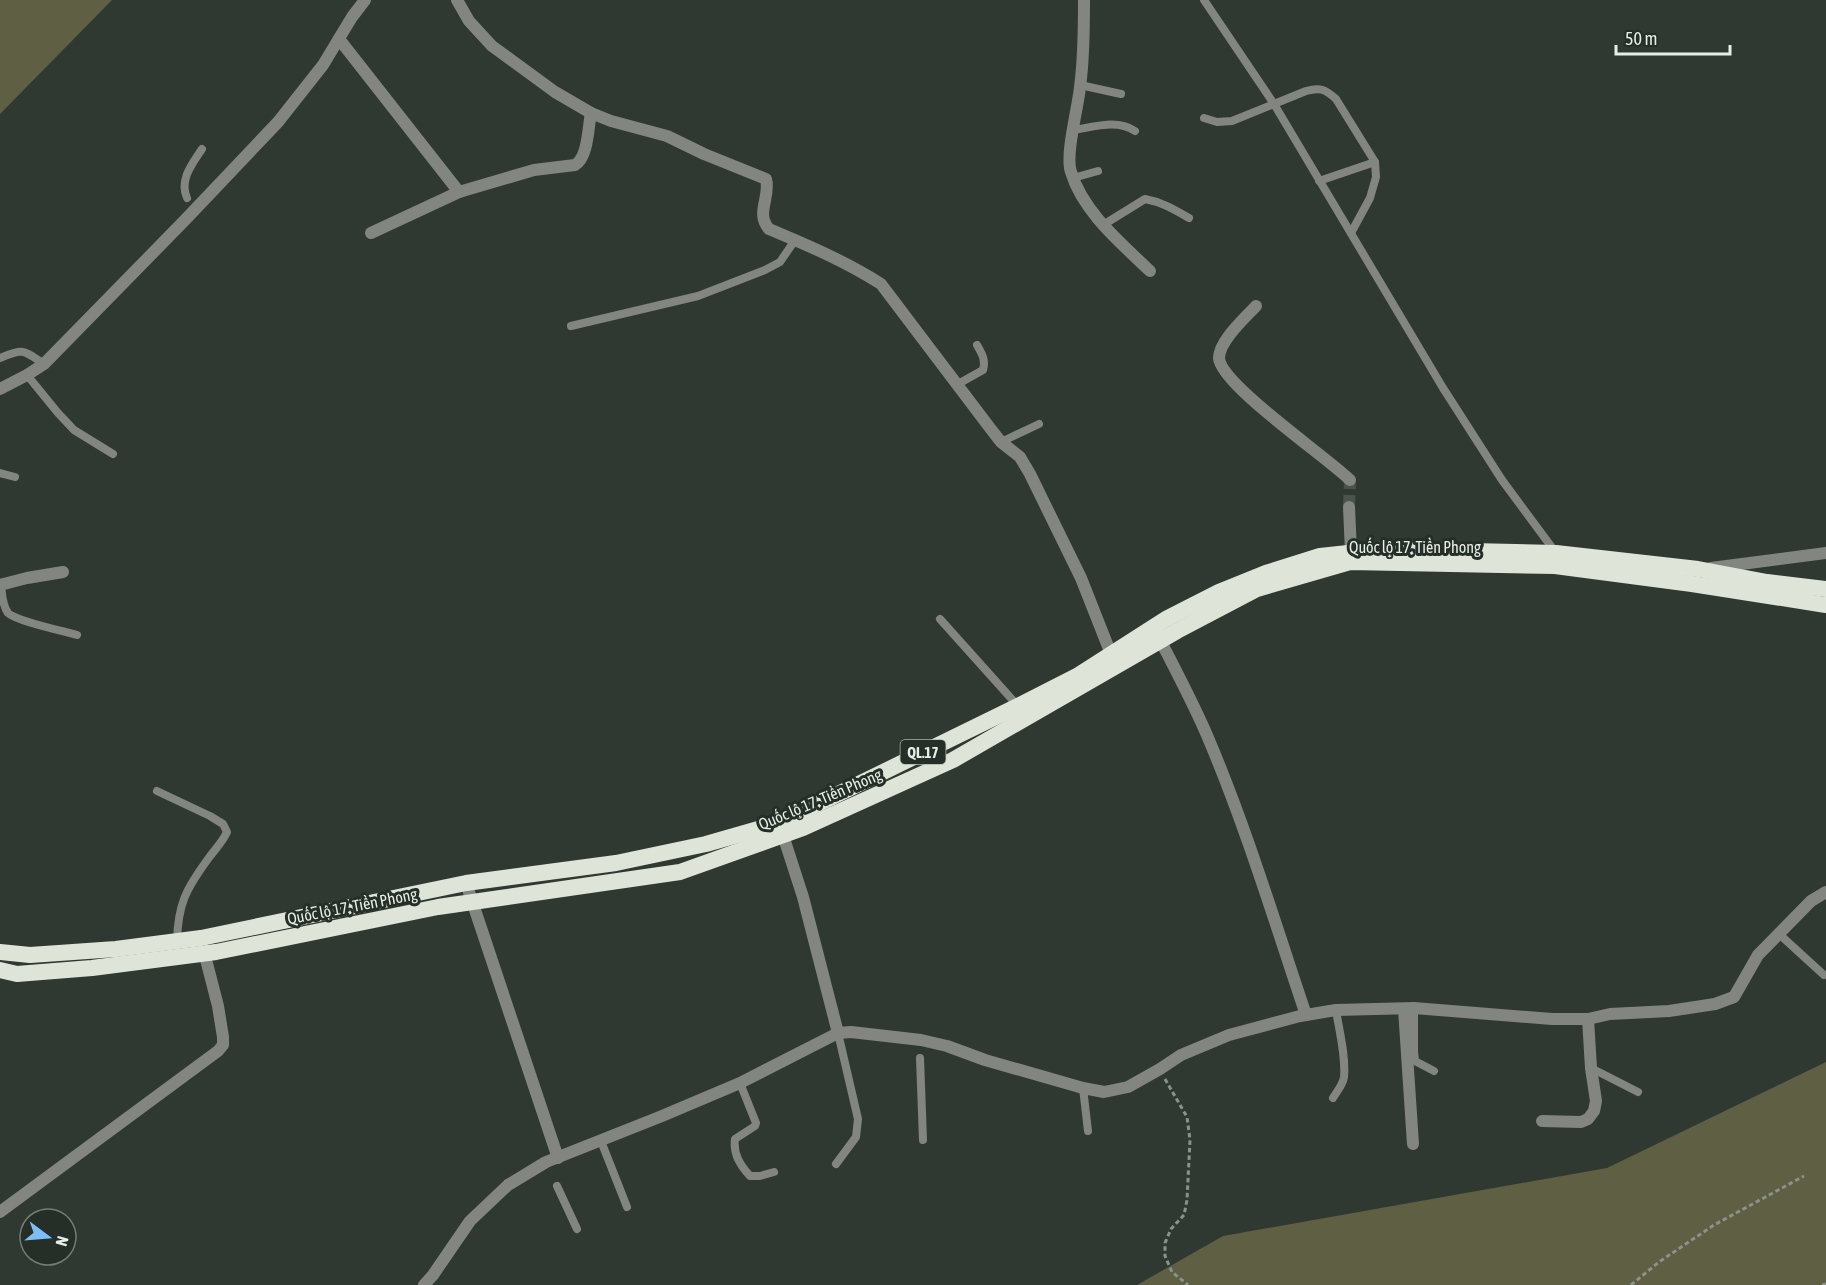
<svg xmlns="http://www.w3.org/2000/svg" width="1826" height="1285" viewBox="0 0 1826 1285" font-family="'Asap Condensed',sans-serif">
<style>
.forest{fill:#5e5f43}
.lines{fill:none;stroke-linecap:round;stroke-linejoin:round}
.minor-tunnel{stroke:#4b544c;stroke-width:12;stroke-dasharray:12 6;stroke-linecap:butt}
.path{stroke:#8a928b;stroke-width:3;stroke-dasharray:4.5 3;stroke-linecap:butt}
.service{stroke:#838580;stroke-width:8}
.minor{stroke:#838580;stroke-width:12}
.trunk{stroke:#dee4d8;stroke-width:16}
.labels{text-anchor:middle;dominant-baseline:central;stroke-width:6;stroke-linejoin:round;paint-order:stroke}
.shield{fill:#262f27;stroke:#adb4ae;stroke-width:1.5}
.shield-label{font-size:15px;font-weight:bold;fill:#e7ede8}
.street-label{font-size:16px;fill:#e7ede8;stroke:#262f27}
</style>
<rect width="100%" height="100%" fill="#303931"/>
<g class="forest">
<polygon points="0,0 112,0 0,114"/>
<polygon points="1826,1062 1826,1285 1137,1285 1223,1236 1607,1168"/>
</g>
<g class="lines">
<polyline class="minor-tunnel" points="1349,507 1350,480"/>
<g class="path">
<polyline points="1165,1079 1187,1117 1190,1140 1187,1200 1184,1215 1171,1229 1165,1243 1165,1256 1172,1272 1188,1285"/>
<polyline points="1631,1285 1659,1262 1714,1225 1804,1176"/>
<polyline points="1822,1285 1826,1284"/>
</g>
<g class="service">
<polyline points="1204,0 1274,104 1443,388 1502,480 1556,553"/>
<polyline points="1080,85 1121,94"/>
<path d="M1204,118L1217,122L1232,121L1306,91C1320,87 1325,89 1336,99L1375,162L1376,177L1370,198L1351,233"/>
<path d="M1074,130C1094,127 1117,119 1135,131"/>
<polyline points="1073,178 1098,171"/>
<polyline points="1319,181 1375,162"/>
<path d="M187,198C179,180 192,164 202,149"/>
<path d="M1103,225L1145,199C1162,202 1175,210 1189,218"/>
<polyline points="571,326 698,296 765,270 780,262 795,240"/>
<path d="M0,358C24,348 23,350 44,364"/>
<polyline points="27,375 58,413 74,430 113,454"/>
<path d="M958,384L983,370C986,360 982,354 977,345"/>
<polyline points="1001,442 1039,424"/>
<polyline points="0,473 15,477"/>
<path d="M1,585C2,593 2,605 8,613C16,621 63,631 77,635"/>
<polyline points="940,619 1018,706"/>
<path d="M157,791L210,816L223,824L227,832C222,843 215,849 208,859C186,889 178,904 177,941"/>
<polyline points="1778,933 1824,975"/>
<polyline points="1414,1008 1414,1051 1415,1061 1434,1071"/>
<polyline points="920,1058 923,1140"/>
<polyline points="1591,1068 1638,1092"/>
<path d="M740,1083L756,1123L755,1126L735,1139C733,1154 740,1165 750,1176H760L774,1172"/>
<polyline points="1083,1088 1088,1131"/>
<path d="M1333,1098C1337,1091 1343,1085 1344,1077C1346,1056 1339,1030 1336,1010"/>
<polyline points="601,1141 627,1207"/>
<polyline points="836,1164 856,1137 858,1119 838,1033"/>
<polyline points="557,1186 577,1229"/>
</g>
<g class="minor">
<path d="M457,0L469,21L492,46L555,92L591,113L611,121L667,136L704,154L766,179C771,197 755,213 769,229C807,245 845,261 881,284L990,428L1001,442L1020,457L1030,474L1081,578L1111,654"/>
<path d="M1084,0C1084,29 1084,58 1080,87C1078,108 1065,155 1071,172C1083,212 1121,243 1150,271"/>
<polyline points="339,39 459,192 371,233"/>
<path d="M459,192L534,170L575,165C588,158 588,128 591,113"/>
<path d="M1256,306C1245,318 1219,341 1219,358C1220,384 1328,458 1350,480"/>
<polyline points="0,389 27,375 44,364 185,220 278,122 323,65 352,17 365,0"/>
<polyline points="1349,507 1351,552"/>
<polyline points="1711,568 1826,553"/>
<polyline points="0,585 27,578 63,572"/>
<path d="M1157,634C1175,669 1194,704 1209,740C1247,830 1275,923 1306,1015"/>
<polyline points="781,829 803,897 838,1033"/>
<polyline points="466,883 558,1158"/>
<polyline points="1404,1009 1413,1144"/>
<polyline points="1542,1121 1581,1122 1588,1119 1594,1111 1596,1101 1591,1068 1588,1019"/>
<polyline points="0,1212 218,1051 223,1045 223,1037 218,1006 203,948"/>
<polyline points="424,1285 433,1275 470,1221 508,1185 546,1162 662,1116 740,1083 838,1033 851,1032 921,1040 947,1046 985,1060 1083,1088 1104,1092 1128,1087 1160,1069 1181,1055 1229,1035 1300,1016 1336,1010 1414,1008 1552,1019 1588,1019 1610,1014 1669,1011 1715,1004 1734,997 1758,955 1811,901 1826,892"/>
</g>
<g class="trunk">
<polyline points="0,952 30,955 116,949 201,938 466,883 616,863 706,844 779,823 1018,706 1077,676 1166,619 1219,592 1266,573 1320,556 1385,549 1556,553 1698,569 1767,582 1826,589"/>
<polyline points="0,970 17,974 92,968 216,952 438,907 680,872 803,828 953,760 1177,631 1257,589 1350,562 1555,566 1692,584 1826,605"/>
</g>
</g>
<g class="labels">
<rect class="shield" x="900.5" y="740" width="45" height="24" rx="4.5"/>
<g class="shield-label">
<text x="923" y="752">QL.17</text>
</g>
<g class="street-label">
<text x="1415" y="547">Quốc lộ 17, Tiền Phong</text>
<text transform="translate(820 799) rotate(-23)">Quốc lộ 17, Tiền Phong</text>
<text transform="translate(352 906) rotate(-11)">Quốc lộ 17, Tiền Phong</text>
</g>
</g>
<g transform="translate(48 1237) rotate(106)"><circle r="28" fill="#262f27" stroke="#737b74" stroke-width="1.5"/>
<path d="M0-4.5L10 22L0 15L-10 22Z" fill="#7dbef9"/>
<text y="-9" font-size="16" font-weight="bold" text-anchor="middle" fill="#e7ede8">N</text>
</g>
<path d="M1616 45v9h114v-9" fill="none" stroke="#e7ede8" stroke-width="3"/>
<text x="1625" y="45" font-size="18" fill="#e7ede8" stroke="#262f27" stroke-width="4.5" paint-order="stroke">50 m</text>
</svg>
